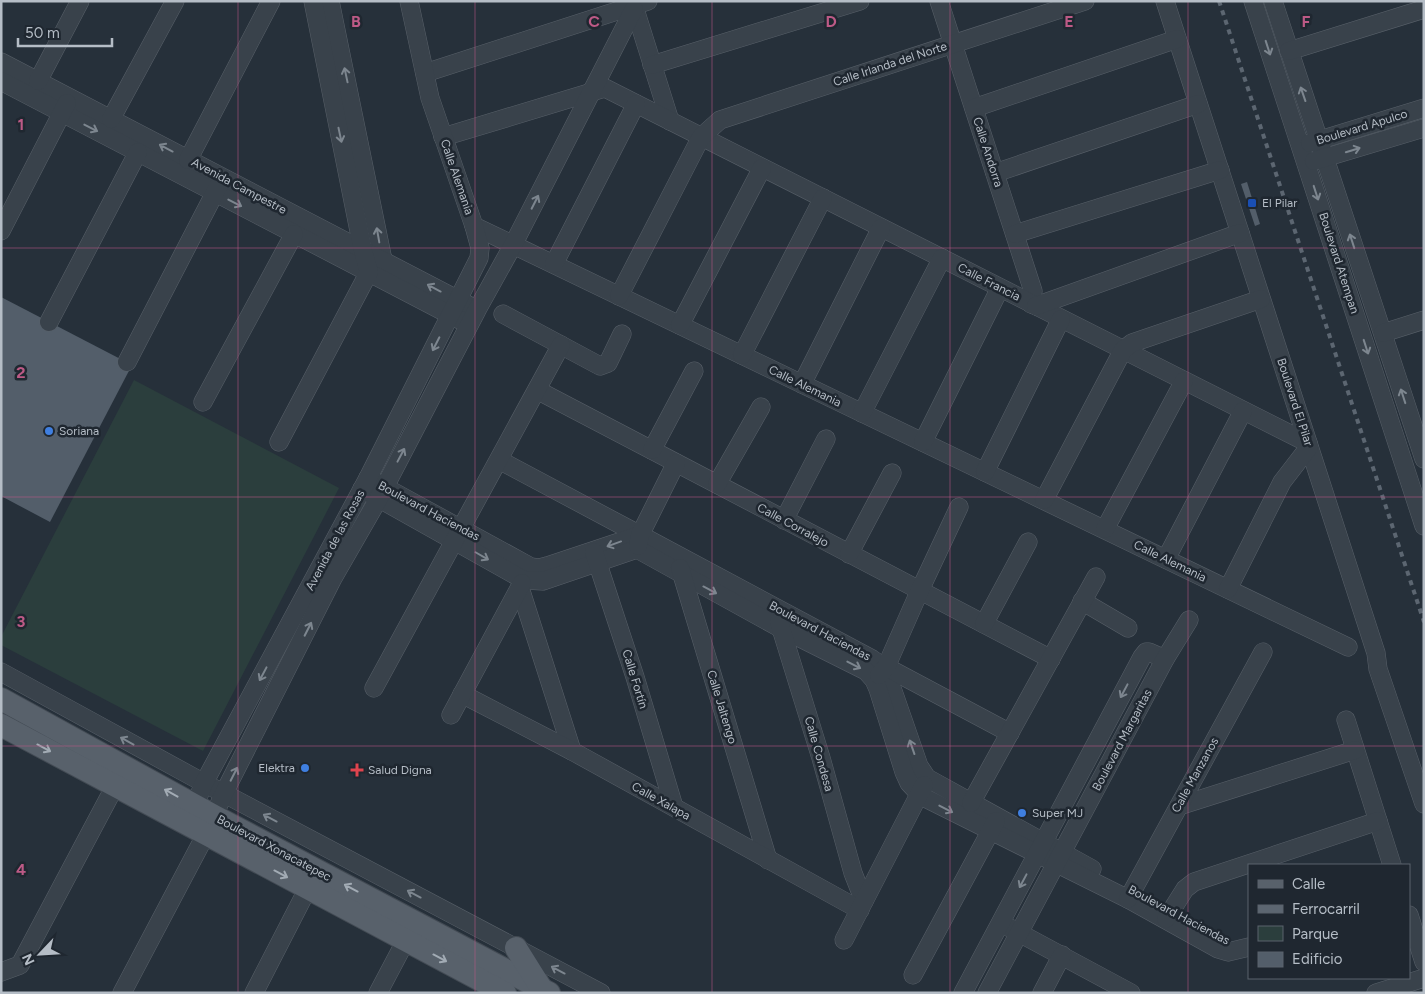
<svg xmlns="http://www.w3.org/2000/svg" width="1425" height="994" viewBox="0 0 1425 994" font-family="Figtree,sans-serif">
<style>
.green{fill:#2b3e3d}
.building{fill:#535e6a}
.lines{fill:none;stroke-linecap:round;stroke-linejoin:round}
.minor-casing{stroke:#586069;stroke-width:19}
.major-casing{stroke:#434b54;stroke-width:24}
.minor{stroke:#39424b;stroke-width:18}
.major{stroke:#58616b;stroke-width:22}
.rail{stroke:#5c6671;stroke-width:4;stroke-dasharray:5 5;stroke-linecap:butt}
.oneway{stroke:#7d868f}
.oneway2{stroke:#a2abb4}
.grid{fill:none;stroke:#bd5a86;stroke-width:1;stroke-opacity:0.55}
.transit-dot{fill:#1a4fb4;stroke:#1f2730;stroke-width:2}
.shop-dot{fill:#3f7fe0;stroke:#1f2730;stroke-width:2}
.health-dot{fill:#e0444e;stroke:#1f2730;stroke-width:2}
.labels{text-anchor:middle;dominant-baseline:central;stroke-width:5;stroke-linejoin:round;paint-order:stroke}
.street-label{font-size:12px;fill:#b5bdc6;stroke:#1f2730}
.poi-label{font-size:12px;fill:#b5bdc6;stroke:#1f2730;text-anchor:start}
.grid-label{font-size:16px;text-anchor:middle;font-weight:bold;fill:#bd5a86;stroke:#1f2730;stroke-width:5;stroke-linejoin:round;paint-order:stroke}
</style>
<rect width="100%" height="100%" fill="#26303a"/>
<polygon class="green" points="134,380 339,488 203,751 1,645 1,637"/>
<g class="building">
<polygon points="1247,182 1260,224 1255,226 1241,184"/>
<polygon points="1,297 132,365 50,522 1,496"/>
</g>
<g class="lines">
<g class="minor-casing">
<g id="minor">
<polyline points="330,1 385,270"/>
<polyline points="939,1 1033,291 1031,304"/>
<polyline points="1165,1 1376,653 1378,669 1424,804"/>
<polyline points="1253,1 1424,526"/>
<polyline points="1273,1 1424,459"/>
<polyline points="633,3 670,121"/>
<polyline points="1289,51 1424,9"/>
<polyline points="1,62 468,305"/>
<polyline points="652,65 860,1"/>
<polyline points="425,73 648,1"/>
<polyline points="1,81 460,320"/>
<polyline points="38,81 80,1"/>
<polyline points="974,108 1177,39"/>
<polyline points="111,119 175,1"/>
<polyline points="443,137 605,88 1308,443"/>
<polyline points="1310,143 1424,108"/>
<polyline points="188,160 271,1"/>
<polyline points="1314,161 1424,128"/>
<polyline points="995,173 1198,104"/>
<polyline points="474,226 1348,647"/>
<polyline points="1,231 67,103"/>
<polyline points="1015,234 1220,170"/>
<polyline points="554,264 636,104"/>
<polyline points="619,296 701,137 720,120 1085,1"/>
<polyline points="1036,306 1240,233"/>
<polyline points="503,314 600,366 608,363 622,334"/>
<polyline points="49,322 138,152"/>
<polyline points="680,325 762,168"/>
<polyline points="1383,333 1424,320"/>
<polyline points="742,355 823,198"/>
<polyline points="127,362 220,183"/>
<polyline points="802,384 881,228"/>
<polyline points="537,390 1051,659"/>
<polyline points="203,402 294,234"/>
<polyline points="862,413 942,258"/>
<polyline points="279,442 369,272 363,251 313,1"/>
<polyline points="923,442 1000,288"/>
<polyline points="652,450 694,371"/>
<polyline points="499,460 640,535"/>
<polyline points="985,472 1061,319"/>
<polyline points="368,478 531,567 539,568 547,566 640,535 872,659 885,668 919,766 927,778 1092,869"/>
<polyline points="717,484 761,407"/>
<polyline points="362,489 524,580 543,581 637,549 780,628 866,671 874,680 878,689 904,772 909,783 921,796 1128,899 1218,949 1228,952 1249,947"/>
<polyline points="1044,500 1123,350 1132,343 1261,299"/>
<polyline points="784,520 826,439"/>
<polyline points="1105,529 1184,381"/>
<polyline points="638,546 640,535 676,463"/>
<polyline points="594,552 635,677 674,807"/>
<polyline points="849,554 892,473"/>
<polyline points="1166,559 1243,411"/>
<polyline points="680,568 768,860"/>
<polyline points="520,588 572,751"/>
<polyline points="1228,589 1282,482 1309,447"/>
<polyline points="1082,601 1128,628"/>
<polyline points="779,622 821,758 853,873 864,901"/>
<polyline points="984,624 1028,542"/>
<polyline points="886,667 1010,733"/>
<polyline points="1,672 204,783 601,993"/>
<polyline points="879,675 886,667 920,590 959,507"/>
<polyline points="374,688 561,345"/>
<polyline points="462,694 572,751 860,910"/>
<polyline points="451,715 522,583"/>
<polyline points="1346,720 1392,865"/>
<polyline points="971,803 1096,577"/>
<polyline points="1179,806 1355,750"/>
<polyline points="190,817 204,783 368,478 479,258 480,248 474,226 430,98 409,1"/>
<polyline points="1128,899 1263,652"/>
<polyline points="1409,915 1424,962"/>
<polyline points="1166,919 1185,889 1194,882 1378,821"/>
<polyline points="1010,928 1131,993"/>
<polyline points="844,940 924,785"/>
<polyline points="1,972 20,965 115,786"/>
<polyline points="913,975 996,821"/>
<polyline points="122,993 206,834 224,793 333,578 379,498 477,310 513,245 634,9"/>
<polyline points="254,993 308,888"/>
<polyline points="378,993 406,940"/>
<polyline points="963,993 1142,657 1146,652 1149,652 1165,659"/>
<polyline points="987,993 1165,659 1189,620"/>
<polyline points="1042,993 1062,955"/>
<polyline points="1376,993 1424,978"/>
</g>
</g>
<g class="major-casing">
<g id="major">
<polyline points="1,699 214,816 549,993"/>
<polyline points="1,725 505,993"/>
<polyline points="516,948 541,988"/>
</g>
</g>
<use href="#minor" class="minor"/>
<use href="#major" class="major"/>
<polyline class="rail" points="1219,1 1424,622"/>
</g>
<defs><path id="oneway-shaft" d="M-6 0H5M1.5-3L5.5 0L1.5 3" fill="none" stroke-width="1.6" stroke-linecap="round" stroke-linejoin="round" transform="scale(1.25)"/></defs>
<g class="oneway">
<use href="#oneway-shaft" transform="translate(1268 48) rotate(72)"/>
<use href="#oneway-shaft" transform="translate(346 75) rotate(-102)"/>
<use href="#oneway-shaft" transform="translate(1303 94) rotate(-109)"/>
<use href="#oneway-shaft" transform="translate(91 128) rotate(27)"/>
<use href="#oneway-shaft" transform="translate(340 135) rotate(78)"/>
<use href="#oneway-shaft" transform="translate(166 148) rotate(-152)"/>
<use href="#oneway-shaft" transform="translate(1353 150) rotate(-17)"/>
<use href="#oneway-shaft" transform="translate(1316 193) rotate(72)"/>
<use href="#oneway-shaft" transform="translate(535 202) rotate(-63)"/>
<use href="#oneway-shaft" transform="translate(235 203) rotate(27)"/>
<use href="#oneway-shaft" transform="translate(378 235) rotate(-100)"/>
<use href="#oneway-shaft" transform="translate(1352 241) rotate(-108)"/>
<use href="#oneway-shaft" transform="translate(434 288) rotate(-152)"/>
<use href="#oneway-shaft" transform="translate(436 344) rotate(117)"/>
<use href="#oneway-shaft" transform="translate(1366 347) rotate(72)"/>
<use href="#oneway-shaft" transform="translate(1403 396) rotate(-108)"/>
<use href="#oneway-shaft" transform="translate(401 455) rotate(-62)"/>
<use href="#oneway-shaft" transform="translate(614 544) rotate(160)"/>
<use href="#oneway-shaft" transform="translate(482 556) rotate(30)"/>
<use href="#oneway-shaft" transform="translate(710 590) rotate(28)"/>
<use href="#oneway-shaft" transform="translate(308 629) rotate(-63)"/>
<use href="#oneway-shaft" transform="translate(854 665) rotate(27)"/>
<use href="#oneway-shaft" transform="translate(263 674) rotate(118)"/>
<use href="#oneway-shaft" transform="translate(1124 691) rotate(118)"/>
<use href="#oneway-shaft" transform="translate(127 741) rotate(-151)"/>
<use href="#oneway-shaft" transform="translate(912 747) rotate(-109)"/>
<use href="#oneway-shaft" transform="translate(234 774) rotate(-63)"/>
<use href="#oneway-shaft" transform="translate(946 809) rotate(27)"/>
<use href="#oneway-shaft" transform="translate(270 818) rotate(-152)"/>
<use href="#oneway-shaft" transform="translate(1023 881) rotate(118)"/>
<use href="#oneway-shaft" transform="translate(414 894) rotate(-152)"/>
<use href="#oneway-shaft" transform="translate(558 970) rotate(-152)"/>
</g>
<g class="oneway2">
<use href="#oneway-shaft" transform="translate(44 748) rotate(28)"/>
<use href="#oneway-shaft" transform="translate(171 793) rotate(-151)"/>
<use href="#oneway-shaft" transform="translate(281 874) rotate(28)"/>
<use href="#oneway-shaft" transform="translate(351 888) rotate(-152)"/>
<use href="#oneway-shaft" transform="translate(440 958) rotate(28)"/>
</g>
<path class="grid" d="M238,1V993M475,1V993M712,1V993M950,1V993M1188,1V993M1,248H1424M1,497H1424M1,746H1424"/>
<rect class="transit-dot" x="1247" y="198" width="10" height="10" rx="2.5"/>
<g class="shop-dot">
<circle cx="49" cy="431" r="5"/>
<circle cx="305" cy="768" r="5"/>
<circle cx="1022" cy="813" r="5"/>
</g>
<path class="health-dot" d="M354.5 762.5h5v5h5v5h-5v5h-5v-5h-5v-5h5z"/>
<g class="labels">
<g class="street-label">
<text transform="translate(890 64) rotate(-18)">Calle Irlanda del Norte</text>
<text transform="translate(1362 127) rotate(-17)">Boulevard Apulco</text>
<text transform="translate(988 152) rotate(72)">Calle Andorra</text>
<text transform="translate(457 177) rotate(71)">Calle Alemania</text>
<text transform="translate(239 186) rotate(28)">Avenida Campestre</text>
<text transform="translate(1339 263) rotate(72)">Boulevard Atempan</text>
<text transform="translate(989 282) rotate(27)">Calle Francia</text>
<text transform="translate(805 386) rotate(26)">Calle Alemania</text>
<text transform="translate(1295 402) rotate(72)">Boulevard El Pilar</text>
<text transform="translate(429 511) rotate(28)">Boulevard Haciendas</text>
<text transform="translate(793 525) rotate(28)">Calle Corralejo</text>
<text transform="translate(335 540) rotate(-62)">Avenida de las Rosas</text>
<text transform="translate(1170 561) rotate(26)">Calle Alemania</text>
<text transform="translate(820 631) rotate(28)">Boulevard Haciendas</text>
<text transform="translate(635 679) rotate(73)">Calle Fortín</text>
<text transform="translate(722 707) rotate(73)">Calle Jaltengo</text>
<text transform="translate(1122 740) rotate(-62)">Boulevard Margaritas</text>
<text transform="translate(819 754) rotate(74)">Calle Condesa</text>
<text transform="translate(1195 775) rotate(-61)">Calle Manzanos</text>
<text transform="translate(661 801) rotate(29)">Calle Xalapa</text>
<text transform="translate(274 848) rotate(28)">Boulevard Xonacatepec</text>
<text transform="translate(1179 915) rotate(28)">Boulevard Haciendas</text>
</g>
<g class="poi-label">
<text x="1262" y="203">El Pilar</text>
<text x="59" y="431">Soriana</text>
<text x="295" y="768" text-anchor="end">Elektra</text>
<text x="368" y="770">Salud Digna</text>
<text x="1032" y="813">Super MJ</text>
</g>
</g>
<g class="grid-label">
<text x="356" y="27">B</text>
<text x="594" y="27">C</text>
<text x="831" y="27">D</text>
<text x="1069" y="27">E</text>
<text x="1306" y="27">F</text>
<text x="21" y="130">1</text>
<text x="21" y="378">2</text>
<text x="21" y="627">3</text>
<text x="21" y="875">4</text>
</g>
<rect width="1425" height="994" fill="none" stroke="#b5bdc6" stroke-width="5"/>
<rect x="1248" y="864" width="162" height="115" fill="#1f2730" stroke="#5b636c"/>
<rect x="1258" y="880" width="25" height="8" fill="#58616b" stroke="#5b636c"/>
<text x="1292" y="889" font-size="15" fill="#b5bdc6">Calle</text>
<rect x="1258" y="905" width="25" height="8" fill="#5c6671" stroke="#5b636c"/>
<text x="1292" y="914" font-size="15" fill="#b5bdc6">Ferrocarril</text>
<rect x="1258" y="926" width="25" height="15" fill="#2b3e3d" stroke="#5b636c"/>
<text x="1292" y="939" font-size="15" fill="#b5bdc6">Parque</text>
<rect x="1258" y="952" width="25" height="15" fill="#535e6a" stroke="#5b636c"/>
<text x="1292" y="964" font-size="15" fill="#b5bdc6">Edificio</text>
<g transform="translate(40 954) rotate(245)" stroke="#1f2730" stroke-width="4" paint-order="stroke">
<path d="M0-4L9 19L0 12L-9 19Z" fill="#b5bdc6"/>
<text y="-8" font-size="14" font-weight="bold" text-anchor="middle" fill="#b5bdc6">N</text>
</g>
<path d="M18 38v8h94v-8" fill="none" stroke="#b5bdc6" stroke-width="2.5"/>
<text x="25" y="38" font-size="15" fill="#b5bdc6" stroke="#1f2730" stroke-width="4" paint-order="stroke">50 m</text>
</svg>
